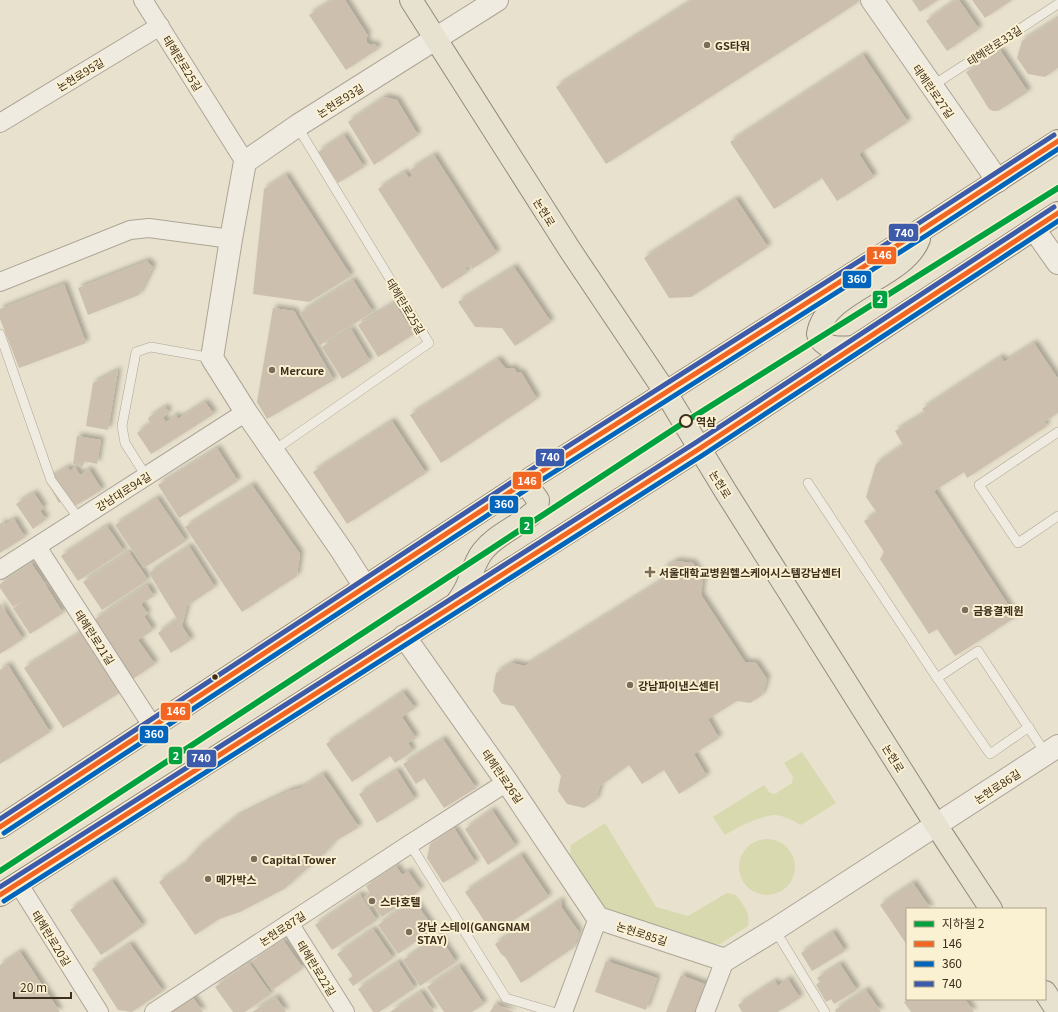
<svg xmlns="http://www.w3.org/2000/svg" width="1058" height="1012" viewBox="0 0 1058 1012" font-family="Georgia,'Noto Sans KR',serif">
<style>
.green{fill:#d8d9ae}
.building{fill:#ccbfad;filter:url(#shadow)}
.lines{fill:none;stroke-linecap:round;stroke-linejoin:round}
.service-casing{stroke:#ada596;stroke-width:10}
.minor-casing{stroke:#ada596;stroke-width:20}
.tertiary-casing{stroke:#ada596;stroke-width:24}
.primary-casing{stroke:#938b7d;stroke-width:24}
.service{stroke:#efebe0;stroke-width:9}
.minor{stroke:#efebe0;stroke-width:18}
.tertiary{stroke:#efebe0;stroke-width:22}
.primary{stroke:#e7e1d0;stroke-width:22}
.bus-1-casing{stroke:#faf0d2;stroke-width:8}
.bus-2-casing{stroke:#faf0d2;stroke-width:8}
.bus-3-casing{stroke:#faf0d2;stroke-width:8}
.bus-1{stroke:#f26522;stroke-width:5}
.bus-2{stroke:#0065bd;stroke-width:5}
.bus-3{stroke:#3d5bab;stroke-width:5}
.metro-1-casing{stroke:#faf0d2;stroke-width:9}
.metro-1{stroke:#00a23f;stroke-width:6}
.poi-dot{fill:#7a6d5a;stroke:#faf0d2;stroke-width:1.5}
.stop-dot{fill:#faf0d2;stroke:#3e2e1c;stroke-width:2}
.bus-dot{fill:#3e2e1c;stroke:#faf0d2;stroke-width:1.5}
.labels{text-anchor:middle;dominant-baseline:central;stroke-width:4;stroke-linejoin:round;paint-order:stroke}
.poi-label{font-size:11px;font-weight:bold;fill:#3e2e1c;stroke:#faf0d2;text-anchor:start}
.street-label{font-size:11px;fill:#3e2e1c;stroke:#faf0d2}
.stop-label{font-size:11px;font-weight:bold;fill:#3e2e1c;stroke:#faf0d2;text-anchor:start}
.line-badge{stroke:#faf0d2;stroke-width:1.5}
.badge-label{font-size:11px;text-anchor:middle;font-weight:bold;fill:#fff}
</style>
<defs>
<filter id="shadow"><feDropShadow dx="3.5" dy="-3.5" stdDeviation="2" flood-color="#0004"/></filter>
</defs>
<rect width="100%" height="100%" fill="#e8e1cd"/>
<g class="green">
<path d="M802,752L836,803L801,825C793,820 784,816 775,815C761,815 737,828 725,835L713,817L764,785L770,793L775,794L792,783L793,777L784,763Z"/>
<path d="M605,823L656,907L688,916L727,893L736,895C743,905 751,913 748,926L720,944L712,945L607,910L601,906L570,854L571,845Z"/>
<circle cx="767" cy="867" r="28"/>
</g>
<g class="building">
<polygon points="333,0 345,0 368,36 366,38 367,42 370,45 375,44 378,49 346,70 309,15"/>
<polygon points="693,0 855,0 857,3 606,164 556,87"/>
<polygon points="912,0 938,0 920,12"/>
<polygon points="956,0 959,0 979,29 947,51 926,21"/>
<polygon points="972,0 1012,0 985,18"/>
<polygon points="1058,18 1058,68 1045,77 1028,74 1017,58 1022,41"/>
<polygon points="1000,50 1028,92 998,111 993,111 989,109 966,72"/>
<polygon points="863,55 908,122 859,154 874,177 837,201 822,178 774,209 730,142"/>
<polygon points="385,97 397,100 418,135 374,165 348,122"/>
<polygon points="344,135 364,167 338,183 318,152"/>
<polygon points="434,155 497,253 472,269 470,265 465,268 468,272 442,289 378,189 405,172 409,178 413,175 410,170"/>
<polygon points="286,175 351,276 309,302 253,294 264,189"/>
<polygon points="736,199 768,247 691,297 669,298 644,258"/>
<polygon points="147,261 153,267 139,295 88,315 78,288"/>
<polygon points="514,267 551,322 515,346 502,328 475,327 458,302"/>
<polygon points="353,280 373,312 320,345 300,313"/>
<polygon points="64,284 86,343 19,368 0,319 0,309"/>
<polygon points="394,303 414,334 378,357 358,325"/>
<polygon points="273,308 294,311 334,380 267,419 257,402"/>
<polygon points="351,329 370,361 342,379 322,347"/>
<polygon points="1034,343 1058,379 1058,413 1044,422 1047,426 967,478 964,472 934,491 1016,617 955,656 937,629 929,634 880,559 884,552 864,521 877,513 866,497 876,464 903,445 895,431 925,413 922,409 1001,357 1004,362"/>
<polygon points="498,359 506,369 514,368 517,373 521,372 537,399 441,463 410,415"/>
<polygon points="118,370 108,430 86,426 93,383"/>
<polygon points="205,402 214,414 151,454 137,433 150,423 148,418 165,407 169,412 163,418 166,422 176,415 178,419"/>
<polygon points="392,421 426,473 347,524 313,472"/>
<polygon points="77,436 101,440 97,464 84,461 83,466 73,464"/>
<polygon points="217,448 238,481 179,518 158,485"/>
<polygon points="68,467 70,471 75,467 80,475 89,469 102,490 68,510 63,501 59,503 46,480"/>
<polygon points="252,485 300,554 297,576 242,612 185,527"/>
<polygon points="34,493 44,508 40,511 46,519 33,529 16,504"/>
<polygon points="157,498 186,541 144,568 115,525"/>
<polygon points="14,519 25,537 0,553 0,524 2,522 4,525"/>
<polygon points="107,526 124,551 78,581 61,556"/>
<polygon points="189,546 215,587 187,606 182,626 191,640 171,653 158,633 177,619 149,573"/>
<polygon points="129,552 148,580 102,610 83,582"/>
<polygon points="676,561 693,563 703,578 701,595 745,662 756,663 767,679 762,695 750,703 737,701 708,719 719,738 694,754 707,776 679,794 664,770 642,784 629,765 600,786 596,800 584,808 567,804 558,791 561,776 514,706 502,704 493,691 496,673 512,663 525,666 661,581 664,568"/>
<polygon points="31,563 46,585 13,607 0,588 0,584"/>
<polygon points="147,585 154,596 141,604 148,614 144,616 153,630 138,640 155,664 133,679 94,620"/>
<polygon points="46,586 63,613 30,634 13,608"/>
<polygon points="0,603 23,639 0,654"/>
<polygon points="82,632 121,692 63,728 24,668"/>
<polygon points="8,665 50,732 0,764 0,670"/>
<polygon points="403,692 415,708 402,717 416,738 408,743 413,751 395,763 390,756 352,782 326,744"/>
<polygon points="443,739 476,788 444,808 424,778 416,784 403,764"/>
<polygon points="397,770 415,799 377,823 359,794"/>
<polygon points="323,774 359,827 334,842 326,852 284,889 240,912 219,919 195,935 159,882 183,865 198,848 236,817 289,791 301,788"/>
<polygon points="492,810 516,846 488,865 465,829"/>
<polygon points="454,828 476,863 443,883 427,858 430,844"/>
<polygon points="521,855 549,897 493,934 465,892"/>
<polygon points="396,866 402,875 408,871 421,890 382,917 373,905 370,907 364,897 370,893 366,886"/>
<polygon points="112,881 143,926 101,955 70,910"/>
<polygon points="913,883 931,909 907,909 907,945 880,905"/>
<polygon points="360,894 377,920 332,950 315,925"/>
<polygon points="414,900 434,929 398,954 378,925"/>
<polygon points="561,900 562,908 579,932 573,948 521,983 505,957 501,954 495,944"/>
<polygon points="373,929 393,958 353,986 348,979 353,976 337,954"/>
<polygon points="833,932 845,951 812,971 801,953"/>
<polygon points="439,936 456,962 420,986 403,960"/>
<polygon points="283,940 303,968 272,990 252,961"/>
<polygon points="130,944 163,991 132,1012 118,1010 92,969"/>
<polygon points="20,952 60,1012 0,1012 0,965"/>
<polygon points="606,961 657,978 646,1010 595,992"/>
<polygon points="398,962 415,988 379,1012 373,1012 358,989"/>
<polygon points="249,963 271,994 245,1012 233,1012 215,987"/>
<polygon points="840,964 857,990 834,1004 831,999 826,1002 816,985 820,982 817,978"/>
<polygon points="459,966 484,1004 472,1012 444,1012 427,987"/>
<polygon points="681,975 707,985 696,1012 666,1012"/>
<polygon points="788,979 800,998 778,1012 742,1012 738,1005 775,981 778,986"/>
<polygon points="866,990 881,1012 836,1012 835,1010"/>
<polygon points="421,992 434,1012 390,1012"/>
<polygon points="192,996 203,1012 168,1012"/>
<polygon points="276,997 286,1012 252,1012"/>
<polygon points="908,999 965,999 974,1012 911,1012 904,1002"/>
<polygon points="495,1004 514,1012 490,1012"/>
</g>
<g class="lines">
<g class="service-casing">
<g id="service">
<polyline points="932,86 1058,4"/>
<polyline points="0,334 51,480 79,519"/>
<polyline points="1058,432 979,485 1018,543 1058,516"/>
<polyline points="273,451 429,343 297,126"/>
<polyline points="146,476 125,443 122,426 136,352 151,347 212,358"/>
<polyline points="808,483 937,678 978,651 1046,754"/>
<polyline points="937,678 990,754 1029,727"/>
<polyline points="410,844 506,998 553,1012"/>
<polyline points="775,930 825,1012"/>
</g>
</g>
<g class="minor-casing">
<g id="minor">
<polyline points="143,0 245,162"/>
<polyline points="0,123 160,26"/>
<polyline points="0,282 130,230 149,228 231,239"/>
<polyline points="37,547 153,727"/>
<polyline points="0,570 246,412"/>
<polyline points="18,883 99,1012"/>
<polyline points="289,923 345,1012"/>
<polyline points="154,1012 410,844 507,782"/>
<polyline points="563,1012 598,918"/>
<polyline points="705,1012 725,960"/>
</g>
</g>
<g class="tertiary-casing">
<g id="tertiary">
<polyline points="872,0 998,181"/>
<polyline points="1034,229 1058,263"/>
<polyline points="365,587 342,551 246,412 212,358 231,239 245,162 297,126 497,0"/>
<polyline points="404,636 507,782 598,918 725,960 774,930 1058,746"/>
</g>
</g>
<g class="primary-casing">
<g id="primary">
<polyline points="411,0 570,250 666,393 726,492 936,825 991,909"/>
<path d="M854,347C841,348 823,350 818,334C824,291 904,279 919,239"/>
<path d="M458,601C461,597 464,592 466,588C472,575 474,562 483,551C497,533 521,526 537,509L538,500L525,482"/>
<polyline points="0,827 525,482 923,229 1058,141"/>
<polyline points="0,895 699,449 1058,213"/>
<polyline points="1045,992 1058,1012"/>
</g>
</g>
<use href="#service" class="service"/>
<use href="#minor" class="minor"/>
<use href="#tertiary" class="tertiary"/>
<use href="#primary" class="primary"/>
<g class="bus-1-casing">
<g id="bus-1">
<polyline points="0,827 525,482 923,229 1058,141"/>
<polyline points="0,895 699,449 1058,213"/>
</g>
</g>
<g class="bus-2-casing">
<g id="bus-2">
<polyline points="4,833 529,488 927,235 1058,149"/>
<polyline points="4,901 703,455 1058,221"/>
</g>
</g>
<g class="bus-3-casing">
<g id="bus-3">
<polyline points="0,819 521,476 919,223 1054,135"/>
<polyline points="0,887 695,443 1054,207"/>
</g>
</g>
<use href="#bus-1" class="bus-1"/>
<use href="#bus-2" class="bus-2"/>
<use href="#bus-3" class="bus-3"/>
<g class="metro-1-casing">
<polyline id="metro-1" points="0,871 674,429 1058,188"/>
</g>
<use href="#metro-1" class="metro-1"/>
</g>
<g class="poi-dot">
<circle cx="707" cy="45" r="4"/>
<circle cx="272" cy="370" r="4"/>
<path d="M648 566h4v4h4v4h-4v4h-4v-4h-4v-4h4z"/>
<circle cx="965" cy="610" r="4"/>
<circle cx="630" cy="685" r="4"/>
<circle cx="254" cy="859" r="4"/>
<circle cx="208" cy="879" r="4"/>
<circle cx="372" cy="901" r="4"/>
<circle cx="409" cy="932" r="4"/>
</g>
<circle class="stop-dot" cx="686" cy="421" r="6"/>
<circle class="bus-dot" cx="215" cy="677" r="3.5"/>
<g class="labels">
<g class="poi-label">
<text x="715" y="45">GS타워</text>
<text x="280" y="370">Mercure</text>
<text x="659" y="572">서울대학교병원헬스케어시스템강남센터</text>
<text x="973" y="610">금융결제원</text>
<text x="638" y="685">강남파이낸스센터</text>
<text x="262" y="859">Capital Tower</text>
<text x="216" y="879">메가박스</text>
<text x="380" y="901">스타호텔</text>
<text x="417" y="926">강남 스테이(GANGNAM<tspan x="417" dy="13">STAY)</tspan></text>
</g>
<g class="street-label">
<text transform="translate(994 45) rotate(-33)">테헤란로33길</text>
<text transform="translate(183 63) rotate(58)">테헤란로25길</text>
<text transform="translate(80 74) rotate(-31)">논현로95길</text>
<text transform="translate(934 91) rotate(55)">테헤란로27길</text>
<text transform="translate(340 100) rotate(-32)">논현로93길</text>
<text transform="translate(545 212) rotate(58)">논현로</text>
<text transform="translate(406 306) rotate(59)">테헤란로25길</text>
<text transform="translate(721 484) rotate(58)">논현로</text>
<text transform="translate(123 491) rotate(-32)">강남대로94길</text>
<text transform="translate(95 637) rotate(57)">테헤란로21길</text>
<text transform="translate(894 758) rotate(58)">논현로</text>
<text transform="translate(503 776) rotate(55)">테헤란로26길</text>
<text transform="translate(997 786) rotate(-33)">논현로86길</text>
<text transform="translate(282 928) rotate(-33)">논현로87길</text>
<text transform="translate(642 933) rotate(18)">논현로85길</text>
<text transform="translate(52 938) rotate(58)">테헤란로20길</text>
<text transform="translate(317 968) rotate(58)">테헤란로22길</text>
</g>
<g class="stop-label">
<text x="696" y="421">역삼</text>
</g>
</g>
<g class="line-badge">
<rect x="888" y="223" width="31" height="19" rx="4" fill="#3d5bab"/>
<rect x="866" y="246" width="31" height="19" rx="4" fill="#f26522"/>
<rect x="842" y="270" width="30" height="19" rx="4" fill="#0065bd"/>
<rect x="872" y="290" width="16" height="19" rx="4" fill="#00a23f"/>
<rect x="535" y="448" width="30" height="19" rx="4" fill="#3d5bab"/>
<rect x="512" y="471" width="30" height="19" rx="4" fill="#f26522"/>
<rect x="489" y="495" width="30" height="19" rx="4" fill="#0065bd"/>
<rect x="519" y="516" width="15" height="19" rx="4" fill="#00a23f"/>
<rect x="160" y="702" width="31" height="19" rx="4" fill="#f26522"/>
<rect x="139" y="725" width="30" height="19" rx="4" fill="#0065bd"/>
<rect x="168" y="746" width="15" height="19" rx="4" fill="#00a23f"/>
<rect x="186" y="749" width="31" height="19" rx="4" fill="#3d5bab"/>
</g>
<g class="badge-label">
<text x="904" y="237">740</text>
<text x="882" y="259">146</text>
<text x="857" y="283">360</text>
<text x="880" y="303">2</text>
<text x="550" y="461">740</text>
<text x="527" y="485">146</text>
<text x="504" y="508">360</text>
<text x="527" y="530">2</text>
<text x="176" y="715">146</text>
<text x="154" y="738">360</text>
<text x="176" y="760">2</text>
<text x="201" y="762">740</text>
</g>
<rect x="906" y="908" width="140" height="92" fill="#faf0d2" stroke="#afa289"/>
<rect x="914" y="921" width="20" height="6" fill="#00a23f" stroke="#afa289"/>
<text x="942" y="928" font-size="12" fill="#3e2e1c">지하철 2</text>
<rect x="914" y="941" width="20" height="6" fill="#f26522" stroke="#afa289"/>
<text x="942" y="948" font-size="12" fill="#3e2e1c">146</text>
<rect x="914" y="961" width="20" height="6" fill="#0065bd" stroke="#afa289"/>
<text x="942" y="968" font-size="12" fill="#3e2e1c">360</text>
<rect x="914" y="981" width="20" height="6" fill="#3d5bab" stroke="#afa289"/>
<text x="942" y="988" font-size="12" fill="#3e2e1c">740</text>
<path d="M14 992v6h57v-6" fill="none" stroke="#3e2e1c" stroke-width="2"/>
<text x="20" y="992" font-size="12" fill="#3e2e1c" stroke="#faf0d2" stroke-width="3" paint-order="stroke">20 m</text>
</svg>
